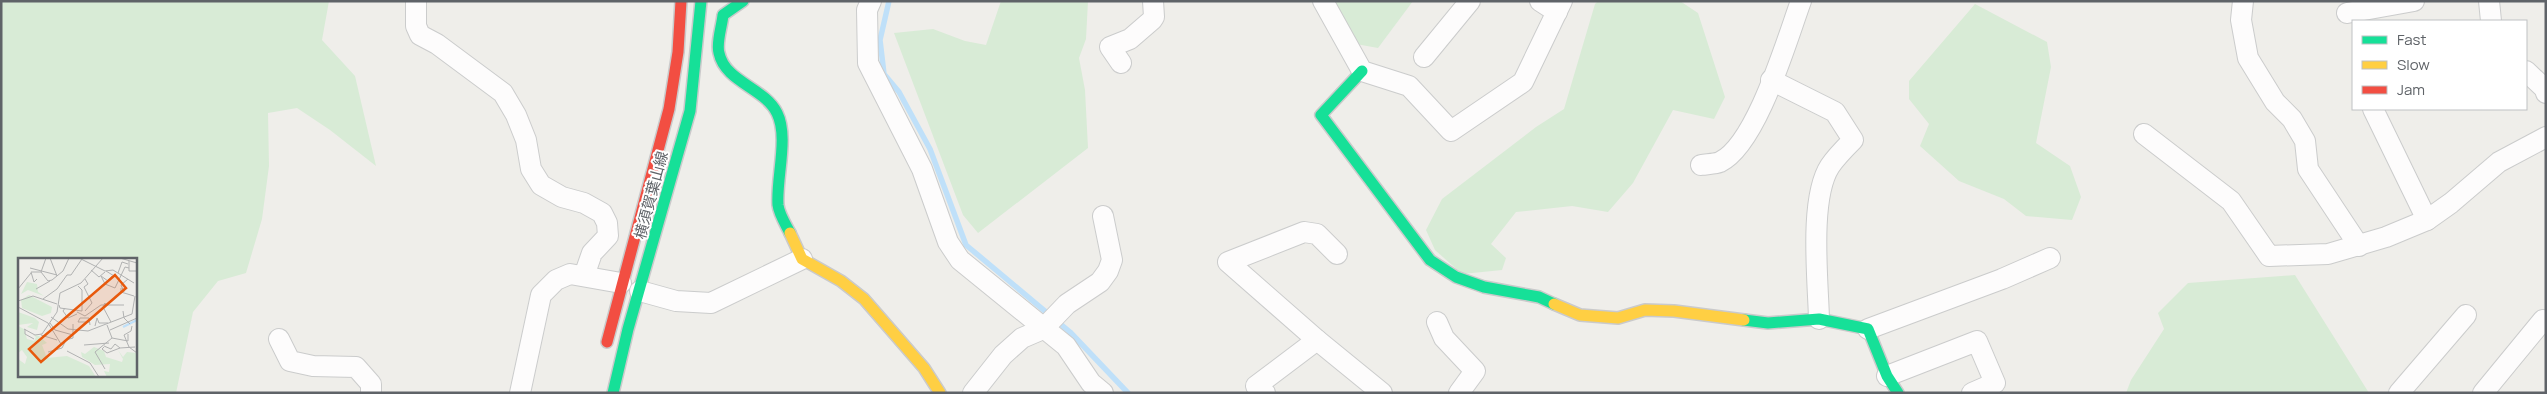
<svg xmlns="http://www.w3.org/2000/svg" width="2547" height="394" viewBox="0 0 2547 394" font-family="Manrope,'Noto Sans JP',sans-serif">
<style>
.green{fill:#d8ebd6;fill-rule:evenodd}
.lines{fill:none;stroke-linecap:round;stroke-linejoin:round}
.stream{stroke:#bfe0f9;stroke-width:5.5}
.primary-tunnel{stroke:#cbcbca;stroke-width:28;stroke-dasharray:28 14;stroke-linecap:butt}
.street-casing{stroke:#cbcccc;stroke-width:22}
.fast-casing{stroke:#cacacb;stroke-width:14}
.slow-casing{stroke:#cacacb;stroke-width:14}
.jam-casing{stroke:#cacacb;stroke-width:14}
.street{stroke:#fdfcfc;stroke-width:20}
.fast{stroke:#16e098;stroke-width:11}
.slow{stroke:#ffcf43;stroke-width:11}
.jam{stroke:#f24e42;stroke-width:11}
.labels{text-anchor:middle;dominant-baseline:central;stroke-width:4;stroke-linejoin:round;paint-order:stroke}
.street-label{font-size:15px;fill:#5f6368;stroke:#fff}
.inset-river{fill:none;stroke:#bfe0f9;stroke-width:2.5}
.inset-road{fill:none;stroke:#b1b2b2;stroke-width:1}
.view{fill:#e8590c;fill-opacity:0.15;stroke:#e8590c;stroke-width:2.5}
.inset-edge{fill:none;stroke:#5f6368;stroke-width:2.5}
</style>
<rect width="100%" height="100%" fill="#efeeea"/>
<g class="green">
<path d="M1,1H329L322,40L355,76L376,166L330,130L297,108L268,113L269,166L262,219L246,273L218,281L193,312L176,393H1ZM19,259H135V375H19Z"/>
<polygon points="1001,1 1088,1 1086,39 1079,58 1085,90 1088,148 978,233 963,215 894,33 933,29 965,41 986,45"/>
<polygon points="1332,1 1413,1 1378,48 1356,44"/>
<polygon points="1598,1 1680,1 1698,13 1725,97 1714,119 1673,110 1633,183 1608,212 1572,206 1516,212 1491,244 1506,258 1502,270 1462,274 1435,250 1426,230 1442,199 1536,127 1564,109 1595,4"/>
<polygon points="1975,4 2047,42 2051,67 2036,143 2070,166 2081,197 2072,220 2026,216 2004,199 1959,181 1920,146 1929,124 1909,99 1909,81"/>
<polygon points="2295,275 2369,393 2126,393 2131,380 2164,329 2158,313 2188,283"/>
</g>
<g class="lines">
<polyline class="stream" points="889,1 880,40 884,74 899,92 930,149 966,245 1070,332 1128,393"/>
<polyline class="primary-tunnel" points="595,393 595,392"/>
<g class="street-casing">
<g id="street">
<polyline points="416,1 416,26 420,35 437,44 503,93 516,115 526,140 531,169 541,185 562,197 584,203 602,213 607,223 608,236 592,253 584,276"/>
<polyline points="871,1 867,10 868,63 922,169 948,242 960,260 1066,346 1091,383 1103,393"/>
<polyline points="1323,1 1362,71 1409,86 1451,131 1523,82 1562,1"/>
<polyline points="1540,1 1557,12"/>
<polyline points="2243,1 2241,20 2248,58 2275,102 2292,119 2305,141 2308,169 2359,246"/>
<polyline points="2489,1 2491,21"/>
<polyline points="2347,13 2414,1"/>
<polyline points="1424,57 1470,1"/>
<polyline points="1121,63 1110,47 1130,39 1152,20 1154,17 1153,1"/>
<polyline points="2526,71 2545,89 2546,93"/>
<path d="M1771,80L1835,112L1853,140C1845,148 1836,157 1830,166C1809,198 1818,280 1819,319"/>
<polyline points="2373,109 2427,220"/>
<polyline points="2144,134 2231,201 2269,256 2328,254 2386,237 2427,220 2451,203 2499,162 2546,137"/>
<path d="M1701,165C1707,164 1715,164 1720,162C1757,144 1787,39 1801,1"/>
<polyline points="1337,254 1317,234 1304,232 1228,262 1317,340 1382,393"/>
<polyline points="640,291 676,301 711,303 802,259"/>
<polyline points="1437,322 1444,338 1475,371 1459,393"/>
<polyline points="1868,329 2002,279 2050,258"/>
<polyline points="279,339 290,361 313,366 356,367 371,384 371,393"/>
<polyline points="1887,376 1977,341 1995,383 1972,393"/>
<polyline points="520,393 541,295 556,280 570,274 621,283"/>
<polyline points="973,393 1003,355 1022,338 1043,329 1067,304 1100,282 1108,271 1112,260 1103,216"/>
<polyline points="1265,393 1256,386 1317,340"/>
<polyline points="2399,393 2466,315"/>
<polyline points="2483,393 2543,320"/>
</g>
</g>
<g class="fast-casing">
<g id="fast">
<path d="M743,1L723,15C722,26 716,43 719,53C725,82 765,88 777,113C789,137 776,178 778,205C779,214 786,225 790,233"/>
<polyline points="1362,71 1321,115 1430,260 1456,277 1484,287 1539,297 1554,304"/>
<polyline points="1744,320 1768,323 1819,319 1868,329 1887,376 1898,393"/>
<polyline points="613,393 628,329 690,111 701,1"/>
</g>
</g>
<g class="slow-casing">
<g id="slow">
<polyline points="790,233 802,259 841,281 864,299 924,368 940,393"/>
<polyline points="1554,304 1580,315 1618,318 1645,310 1674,311 1744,320"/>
</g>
</g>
<g class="jam-casing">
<polyline id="jam" points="607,342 669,109 678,52 681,1"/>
</g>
<use href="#street" class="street"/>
<use href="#fast" class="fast"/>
<use href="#slow" class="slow"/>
<use href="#jam" class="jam"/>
</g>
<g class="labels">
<g class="street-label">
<text transform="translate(651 195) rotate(-75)">横須賀葉山線</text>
</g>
</g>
<g transform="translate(18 258)">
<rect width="119" height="119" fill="#efeeea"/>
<path d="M9,24L19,26L20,34L26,38L10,32L3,36ZM11,37L34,49L33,55L24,58L4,50L3,42ZM0,54L17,60L21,64L19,72L9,69L15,65L0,67ZM0,68L6,71L9,81L16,83L18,79L15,77L21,78L29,85L24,87L29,100L49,98L71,108L78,119H0V101L7,106L9,99L4,92L0,95ZM76,89L86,93L88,99L104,104L105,101L100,92L105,99L109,94L119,95V119H89L86,113L91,114L92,106L77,107L64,99L63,94L67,96Z" fill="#d8ebd6"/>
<path class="inset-river" d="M105,69L119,62"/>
<path class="inset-road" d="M32,0L39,18M61,0L87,13L95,12L116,25M102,0L119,5M111,3V13H119M12,10L39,17M73,12L81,19L87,14M88,13L101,21M23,14L30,23L34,22L45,13L51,0M100,15L104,4L110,6M83,18L87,26L97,30M83,18L90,23L94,18M19,21L16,24L13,14H23L28,0M67,21L70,26L66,29L74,45L67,53M97,30L107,9L111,10M103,30V34L116,38M0,31L13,15M18,31L32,23M106,34L103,27L110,21M25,41L39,31L49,17H53L64,1M0,43L15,38L39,46M41,47L42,50L64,53V32L60,28M88,48L87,45L85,49L93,64M0,49L30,65L43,86M47,50L45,53L50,60L59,56M105,53L106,60L112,66M59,54L67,58L83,47H106M33,59L50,71L70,73L114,56L117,38M72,64H60L62,60H71L72,67M32,65L37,72L55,77M77,68L79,60L81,65H90M114,68L113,73L106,77L111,89L119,95M6,71L17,77L24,76L39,54L42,35L63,25L85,0M7,71V76L16,81M92,72L119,60M23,77L39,82M94,80L110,83V76M66,87L91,85M86,88L93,91L97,86L102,90M86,89L84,91L89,95L102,90L117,89M49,93L72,105L81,119M30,94L44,90L48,82L55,80V66M87,111L77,94L94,80L89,67"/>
<path class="view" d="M97,17L108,30L23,104L11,91Z"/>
<rect width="119" height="119" class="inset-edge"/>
</g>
<rect width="2547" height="394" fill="none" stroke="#5f6368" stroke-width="5"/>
<rect x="2352" y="20" width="175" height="90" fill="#ffffff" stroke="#bfc1c3"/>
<rect x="2362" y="36" width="25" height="8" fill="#16e098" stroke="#bfc1c3"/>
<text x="2397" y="45" font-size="15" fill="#5f6368">Fast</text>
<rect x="2362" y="61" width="25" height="8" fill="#ffcf43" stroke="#bfc1c3"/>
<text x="2397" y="70" font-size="15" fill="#5f6368">Slow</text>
<rect x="2362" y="86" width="25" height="8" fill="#f24e42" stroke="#bfc1c3"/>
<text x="2397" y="95" font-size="15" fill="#5f6368">Jam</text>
</svg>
